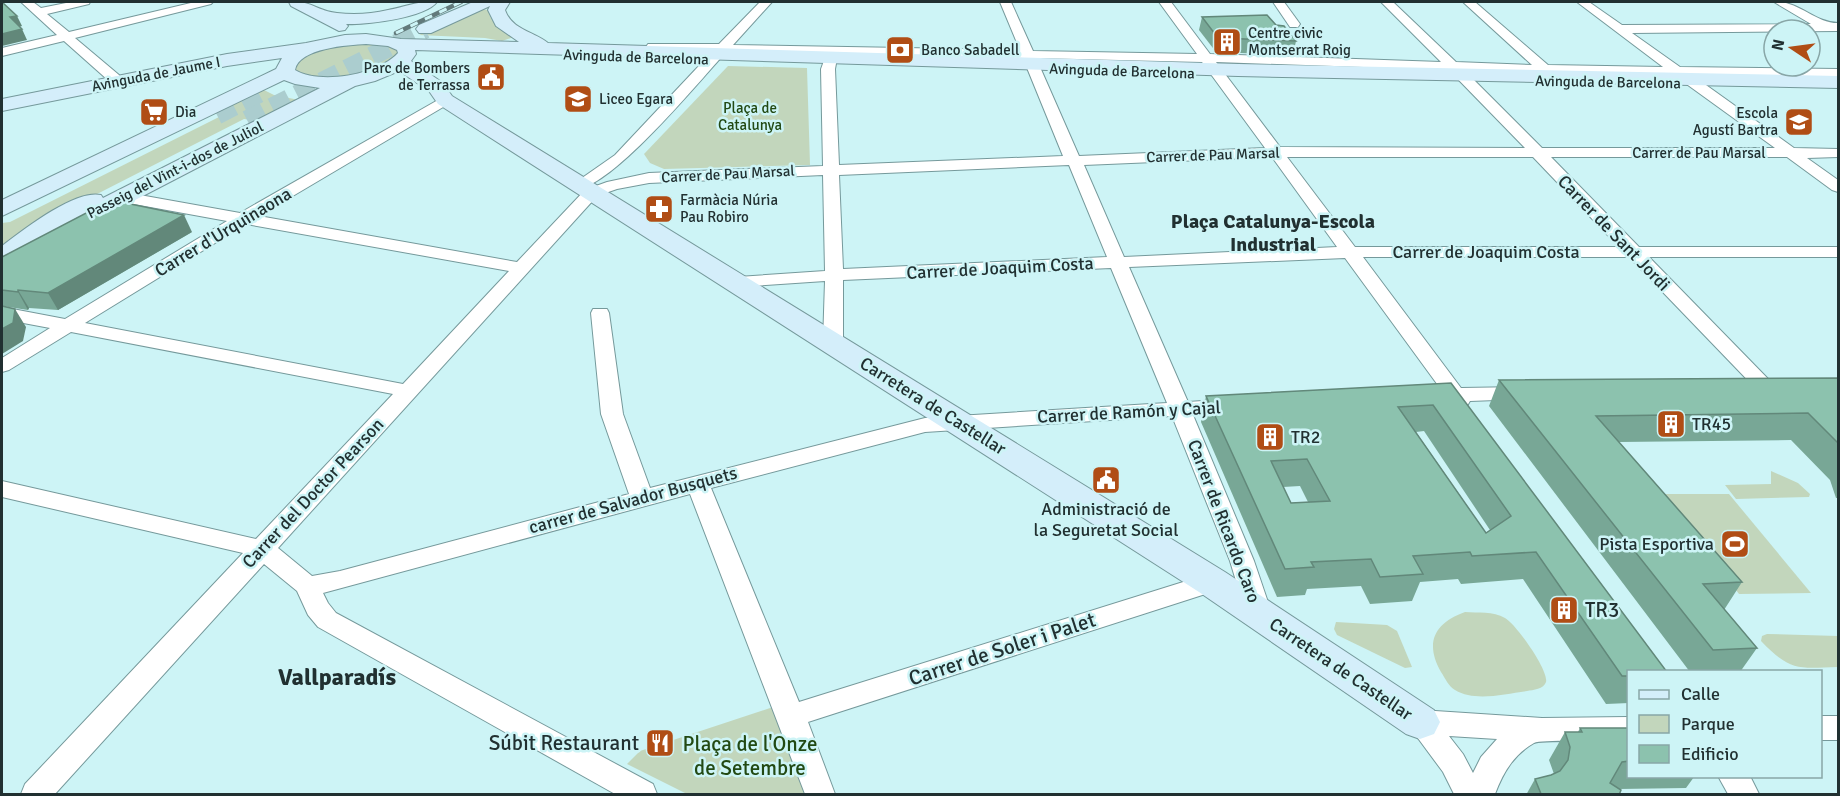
<svg xmlns="http://www.w3.org/2000/svg" width="1840" height="796" viewBox="0 0 1840 796" font-family="Signika,sans-serif">
<style>
.green{fill:#c2d6bc}
.lines{fill:none;stroke-linecap:round;stroke-linejoin:round}
.secondary-tunnel{stroke:#abcdcf;stroke-width:19;stroke-dasharray:19 9;stroke-linecap:butt}
.street-casing{stroke:#75999b;stroke-width:2}
.secondary-casing{stroke:#75999b;stroke-width:2}
.street{fill:#fff;fill-rule:evenodd}
.secondary{fill:#d4eefa;fill-rule:evenodd}
.rail-casing{stroke:#627a7b;stroke-width:4.5}
.rail{stroke:#cdf4f6;stroke-width:3;stroke-dasharray:8;stroke-linecap:butt}
.wall{fill:#78a796;fill-rule:evenodd}
.shaded-wall{fill:#62887a}
.building{fill:#8cc2ae;stroke:#62887a;stroke-width:1.5;fill-rule:evenodd}
.labels{text-anchor:middle;dominant-baseline:central;stroke-width:5;stroke-linejoin:round;paint-order:stroke}
.far-poi-label{font-size:15px;fill:#213031;stroke:#cdf4f6;text-anchor:start}
.far-street-label{font-size:15px;fill:#213031;stroke:#cdf4f6}
.far-park-label{font-size:15px;fill:#224913;stroke:#cdf4f6}
.street-label{font-size:18px;fill:#213031;stroke:#cdf4f6}
.poi-label{font-size:18px;fill:#213031;stroke:#cdf4f6;text-anchor:start}
.neighbourhood-label{font-size:20px;font-weight:bold;fill:#213031;stroke:#cdf4f6}
.near-poi-label{font-size:21px;fill:#213031;stroke:#cdf4f6;text-anchor:start}
.near-street-label{font-size:21px;fill:#213031;stroke:#cdf4f6}
.near-park-label{font-size:21px;fill:#224913;stroke:#cdf4f6}
.near-neighbourhood-label{font-size:24px;font-weight:bold;fill:#213031;stroke:#cdf4f6}
</style>
<rect width="100%" height="100%" fill="#cdf4f6"/>
<g class="green">
<path d="M480,9L488,10C491,24 502,30 514,37L502,41L485,38L419,35Z"/>
<path d="M380,43L397,49L398,55L372,72L328,79L297,73L294,69L296,63C324,44 347,44 380,43Z"/>
<polygon points="728,66 807,68 810,165 664,169 650,163 644,154"/>
<polygon points="260,88 274,95 299,100 259,121 244,119 52,217 2,252 2,223 10,222 223,115 211,112"/>
<polygon points="1771,471 1798,483 1810,494 1809,497 1736,499 1725,485 1771,484"/>
<polygon points="1663,494 1729,494 1811,593 1739,594"/>
<path d="M1465,612C1478,613 1493,611 1505,618C1515,623 1549,670 1546,682C1544,689 1533,690 1527,691C1504,694 1475,702 1455,690C1449,687 1445,678 1441,672C1424,642 1435,623 1465,612Z"/>
<polygon points="1336,622 1387,625 1397,631 1412,667 1405,668 1337,635 1334,629"/>
<path d="M1767,634L1838,636V667C1798,668 1791,672 1761,641L1762,636Z"/>
<polygon points="773,707 808,794 687,794 627,764 640,751"/>
</g>
<g class="lines">
<g class="secondary-tunnel">
<polyline points="217,115 266,90"/>
<polyline points="247,120 425,29"/>
</g>
<g class="street-casing">
<g id="street">
<polygon points="21,2 33,2 41,8 71,2 90,2 89,4 47,14 69,32 195,2 213,2 211,4 75,38 119,75 121,78 114,82 109,81 64,41 2,56 2,48 57,35"/>
<path d="M760,2H772L733,45L1020,50L1000,2H1011L1033,51L1197,54L1159,2H1171L1210,54L1441,62L1381,2H1393L1456,62L1532,65L1463,2H1475L1548,65L1663,67L1577,2H1589L1622,25L1811,24L1774,2C1798,0 1815,23 1838,23V31L1632,33L1680,67L1838,69V77L1692,75L1794,148L1838,149V157L1807,158L1838,180V192L1832,190L1787,157H1551L1639,247H1838V257H1649L1775,386L1778,390L1775,394L1768,396L1761,394L1629,257H1363L1461,388L1522,387L1529,388L1532,393L1529,398L1522,399L1470,401L1467,406C1460,408 1454,408 1449,401L1423,400L1420,395L1423,390L1440,388L1345,258L1129,267L1188,402L1231,399L1238,401L1242,406L1238,411L1193,415L1254,561L1272,614L1268,621L1259,624L1250,621L1246,614L1230,561L1172,416L925,432L711,488L799,702L1212,573L1221,575L1225,582L1221,589L808,722L835,794H805L690,494L323,593L328,603L336,613L653,784L657,794H615L318,627L308,615L297,591L264,564L55,794H21L25,784L243,553L2,497V481L256,539L393,394L71,332L9,370L2,372V358L50,328L2,319V307L65,319L227,221L123,202L117,200L115,197L117,194L123,192L240,213L445,96L450,97L452,100L450,103L259,216L517,262L585,190L607,182L649,173L823,166L821,69L825,58L830,54L726,52C703,77 605,196 574,188L572,185L615,155L712,52L652,51L646,47L648,44H719ZM832,54L1023,58L1063,156L839,165L835,69L837,58ZM1036,58L1202,62L1265,148L1079,156ZM1216,62L1449,70L1525,148L1280,147ZM1464,70L1674,75L1775,148H1542ZM1272,157L1337,247L1124,257L1084,165ZM1287,157H1533L1619,247H1355ZM1069,165L1107,257L843,269L839,175ZM823,175L825,271L738,277L732,278L729,282L732,286L738,287L825,281L823,343L826,347H840L843,343V280L1111,268L1167,403L925,418L650,488L623,414L609,313L607,309H593L591,313L601,414L629,494L340,571L312,576L278,548L597,196L617,189L649,183ZM246,224L509,271L403,384L85,323Z"/>
<polygon points="1273,2 1284,2 1300,24 1298,27 1290,27"/>
<path d="M1420,710L1542,718L1628,717V741C1614,742 1542,739 1534,743C1513,755 1503,773 1495,794H1454L1443,772L1406,722L1410,713ZM1449,736L1497,739L1481,757L1473,773L1463,754Z"/>
<rect x="1820" y="716" width="18" height="24"/>
<polygon points="1718,776 1750,776 1759,794 1728,794"/>
</g>
</g>
<g class="secondary-casing">
<g id="secondary">
<path d="M289,2C311,0 317,11 337,13C354,15 371,14 388,10C405,7 419,0 437,2C425,18 366,25 346,24L348,26L345,30L339,31L291,6Z"/>
<path d="M473,2H510L505,10C512,30 533,31 548,43L1238,64L1838,76V88L1238,76L415,50L416,54L411,61L443,83L452,96L1225,572L1434,710L1440,722L1434,734L1420,739L1406,734L1199,592L469,124L438,104L429,91L399,71L375,81L355,86L87,225L79,227L69,222L11,262L2,264V246C23,230 75,189 101,195L103,198L320,88L295,84L284,80L2,216V200L276,69L282,58L227,66L2,111V99L227,54L306,43L345,35L366,34L401,39L519,42L496,26L488,10L490,6L431,33H419L416,29L419,25ZM366,44L388,46L397,50L398,53C378,75 320,85 295,70C299,48 348,45 366,44Z"/>
</g>
</g>
<use href="#street" class="street"/>
<use href="#secondary" class="secondary"/>
<g class="rail-casing">
<polyline id="rail" points="396,33 461,2"/>
</g>
<use href="#rail" class="rail"/>
</g>
<g class="wall">
<polygon points="1202,17 1276,25 1296,41 1293,55 1216,52 1199,30"/>
<polygon points="192,232 58,310 29,308 28,310 2,306 2,257"/>
<polygon points="1839,378 1839,498 1836,498 1830,480 1791,440 1619,442 1742,582 1724,610 1757,648 1740,672 1690,672 1489,406 1499,380"/>
<path d="M1451,383L1629,672V703L1606,704L1523,579L1461,584L1458,579L1420,582L1412,601L1370,604L1361,586L1307,589L1305,595L1277,597L1201,422L1206,396ZM1424,431L1490,530L1486,533L1416,432ZM1300,486L1308,502L1291,503L1283,487Z"/>
<polygon points="1580,728 1629,728 1629,777 1694,777 1686,788 1619,789 1619,795 1526,795 1535,779 1554,774 1549,760 1565,732 1578,732"/>
</g>
<g class="shaded-wall">
<polygon points="17,16 22,26 16,28 10,17"/>
<polygon points="22,29 27,40 2,46 2,34"/>
<polygon points="184,215 192,232 58,310 48,293"/>
<polygon points="18,290 29,308 28,310 18,292"/>
<polygon points="15,309 26,327 23,341 2,354 2,329"/>
</g>
<g class="building">
<polygon points="2,2 17,16 10,17 22,29 2,34"/>
<polygon points="1267,15 1276,25 1284,26 1296,41 1218,38 1202,17"/>
<polygon points="111,200 184,215 48,293 18,290 18,292 2,290 2,257"/>
<polygon points="2,306 15,309 13,323 2,329"/>
<polygon points="1839,378 1839,444 1808,413 1596,416 1742,582 1703,584 1757,648 1713,650 1499,380"/>
<path d="M1451,383L1667,672H1629V676H1622L1536,552L1472,556L1470,552L1413,556L1423,574L1380,577L1371,559L1311,562L1314,567L1285,569L1206,396ZM1433,405L1511,516L1486,533L1398,407ZM1307,459L1330,501L1291,503L1271,461Z"/>
<polygon points="1580,728 1629,728 1629,761 1622,762 1610,783 1621,790 1619,795 1539,795 1541,794 1535,779 1551,775 1560,771 1568,760 1570,747 1565,732 1582,732"/>
</g>
<defs>
<g id="building-square" transform="scale(1.5)"><rect x="-9" y="-9" width="18" height="18" rx="4" fill="#b04d15" stroke="#cdf4f6"/><path d="M-4-6H4V6H1V3H-1V6H-4ZM-2.5-4.3h1.7v1.8h-1.7ZM.8-4.3h1.7v1.8H.8ZM-2.5-1h1.7V.8h-1.7ZM.8-1h1.7V.8H.8Z" fill="#fff"/></g>
<g id="bank-square" transform="scale(1.5)"><rect x="-9" y="-9" width="18" height="18" rx="4" fill="#b04d15" stroke="#cdf4f6"/><path d="M-6-4H6V4H-6ZM0-2.3a2.3 2.3 0 1 0 0 4.6a2.3 2.3 0 1 0 0-4.6Z" fill="#fff"/></g>
<g id="civic-square" transform="scale(1.5)"><rect x="-9" y="-9" width="18" height="18" rx="4" fill="#b04d15" stroke="#cdf4f6"/><path d="M-.6-6.5H3V-4.5H.6V-3L4-1V1h2V6H-6V1h2V-1L-.6-3ZM-1.2 2.5V6h2.4V2.5Z" fill="#fff"/></g>
<g id="school-square" transform="scale(1.5)"><rect x="-9" y="-9" width="18" height="18" rx="4" fill="#b04d15" stroke="#cdf4f6"/><path d="M0-5L7-2L0 1L-7-2ZM-4 1L0 2.5L4 1V4Q0 6-4 4Z" fill="#fff"/></g>
<g id="supermarket-square" transform="scale(1.5)"><rect x="-9" y="-9" width="18" height="18" rx="4" fill="#b04d15" stroke="#cdf4f6"/><path d="M-6-5.5h2.5l.6 2H6L4.5 2H-2.5L-4.4-4H-6ZM-1.5 3.2a1.3 1.3 0 1 0 .1 0ZM3 3.2a1.3 1.3 0 1 0 .1 0Z" fill="#fff"/></g>
<g id="pharmacy-square" transform="scale(1.5)"><rect x="-9" y="-9" width="18" height="18" rx="4" fill="#b04d15" stroke="#cdf4f6"/><path d="M-2-6h4v4h4v4h-4v4h-4v-4h-4v-4h4Z" fill="#fff"/></g>
<g id="stadium-square" transform="scale(1.5)"><rect x="-9" y="-9" width="18" height="18" rx="4" fill="#b04d15" stroke="#cdf4f6"/><path d="M0-5a6.5 5 0 1 0 0 10a6.5 5 0 1 0 0-10ZM-3.5-1.8h7v3.6h-7Z" fill="#fff"/></g>
<g id="restaurant-square" transform="scale(1.5)"><rect x="-9" y="-9" width="18" height="18" rx="4" fill="#b04d15" stroke="#cdf4f6"/><path d="M-5-6h1v4h1v-4h1v4h1v-4h1v5L-1.5 .5V6h-2V.5L-5-1ZM5-6V6H3V1.5H1.5Q1.5-4 5-6Z" fill="#fff"/></g>
</defs>
<g fill-rule="evenodd">
<use href="#building-square" x="1227" y="42"/>
<use href="#bank-square" x="900" y="50"/>
<use href="#civic-square" x="491" y="77"/>
<use href="#school-square" x="578" y="99"/>
<use href="#supermarket-square" x="154" y="112"/>
<use href="#school-square" x="1799" y="122"/>
<use href="#pharmacy-square" x="659" y="209"/>
<use href="#building-square" x="1671" y="424"/>
<use href="#building-square" x="1270" y="437"/>
<use href="#civic-square" x="1106" y="480"/>
<use href="#stadium-square" x="1735" y="544"/>
<use href="#building-square" x="1564" y="610"/>
<use href="#restaurant-square" x="660" y="743"/>
</g>
<g class="labels">
<g class="far-poi-label">
<text x="1248" y="33">Centre civic<tspan x="1248" dy="17">Montserrat Roig</tspan></text>
<text x="921" y="50">Banco Sabadell</text>
<text x="470" y="68" text-anchor="end">Parc de Bombers<tspan x="470" dy="17">de Terrassa</tspan></text>
<text x="599" y="99">Liceo Egara</text>
<text x="175" y="112">Dia</text>
<text x="1778" y="113" text-anchor="end">Escola<tspan x="1778" dy="17">Agustí Bartra</tspan></text>
<text x="680" y="200">Farmàcia Núria<tspan x="680" dy="17">Pau Robiro</tspan></text>
</g>
<g class="far-street-label">
<text transform="translate(636 57) rotate(2)">Avinguda de Barcelona</text>
<text transform="translate(1122 71) rotate(2)">Avinguda de Barcelona</text>
<text transform="translate(156 74) rotate(-11)">Avinguda de Jaume I</text>
<text transform="translate(1608 82) rotate(1)">Avinguda de Barcelona</text>
<text x="1699" y="153">Carrer de Pau Marsal</text>
<text transform="translate(1213 155) rotate(-2)">Carrer de Pau Marsal</text>
<text transform="translate(175 170) rotate(-27)">Passeig del Vint-i-dos de Juliol</text>
<text transform="translate(728 174) rotate(-3)">Carrer de Pau Marsal</text>
</g>
<g class="far-park-label">
<text x="750" y="108">Plaça de<tspan x="750" dy="17">Catalunya</tspan></text>
</g>
<g class="street-label">
<text transform="translate(223 232) rotate(-31)">Carrer d'Urquinaona</text>
<text transform="translate(1614 233) rotate(46)">Carrer de Sant Jordi</text>
<text x="1486" y="252">Carrer de Joaquim Costa</text>
<text transform="translate(1000 268) rotate(-3)">Carrer de Joaquim Costa</text>
<text transform="translate(933 406) rotate(32)">Carretera de Castellar</text>
<text transform="translate(1129 412) rotate(-3)">Carrer de Ramón y Cajal</text>
<text transform="translate(313 493) rotate(-47)">Carrer del Doctor Pearson</text>
<text transform="translate(633 500) rotate(-15)">carrer de Salvador Busquets</text>
<text transform="translate(1224 521) rotate(69)">Carrer de Ricardo Caro</text>
<text transform="translate(1341 669) rotate(34)">Carretera de Castellar</text>
</g>
<g class="poi-label">
<text x="1692" y="424">TR45</text>
<text x="1291" y="437">TR2</text>
<text x="1106" y="509" text-anchor="middle">Administració de<tspan x="1106" dy="21">la Seguretat Social</tspan></text>
<text x="1714" y="544" text-anchor="end">Pista Esportiva</text>
</g>
<g class="neighbourhood-label">
<text x="1273" y="221">Plaça Catalunya-Escola<tspan x="1273" dy="23">Industrial</tspan></text>
</g>
<g class="near-poi-label">
<text x="1585" y="610">TR3</text>
<text x="639" y="743" text-anchor="end">Súbit Restaurant</text>
</g>
<g class="near-street-label">
<text transform="translate(1002 649) rotate(-18)">Carrer de Soler i Palet</text>
</g>
<g class="near-park-label">
<text x="750" y="744">Plaça de l'Onze<tspan x="750" dy="24">de Setembre</tspan></text>
</g>
<g class="near-neighbourhood-label">
<text x="337" y="677">Vallparadís</text>
</g>
</g>
<rect width="1840" height="796" fill="none" stroke="#213031" stroke-width="6"/>
<rect x="1627" y="670" width="195" height="108" fill="#cdf4f6" stroke="#88a6a7" stroke-width="1.5"/>
<rect x="1639" y="690" width="30" height="9" fill="#d4eefa" stroke="#88a6a7" stroke-width="1.5"/>
<text x="1681" y="700" font-size="18" fill="#213031">Calle</text>
<rect x="1639" y="715" width="30" height="18" fill="#c2d6bc" stroke="#88a6a7" stroke-width="1.5"/>
<text x="1681" y="730" font-size="18" fill="#213031">Parque</text>
<rect x="1639" y="745" width="30" height="18" fill="#8cc2ae" stroke="#88a6a7" stroke-width="1.5"/>
<text x="1681" y="760" font-size="18" fill="#213031">Edificio</text>
<g transform="translate(1792 48) rotate(283)"><circle r="28" fill="#cdf4f6" stroke="#88a6a7" stroke-width="1.5"/>
<path d="M0-4.5L10 22L0 15L-10 22Z" fill="#b04d15"/>
<text y="-9" font-size="16" font-weight="bold" text-anchor="middle" fill="#213031">N</text>
</g>
</svg>
